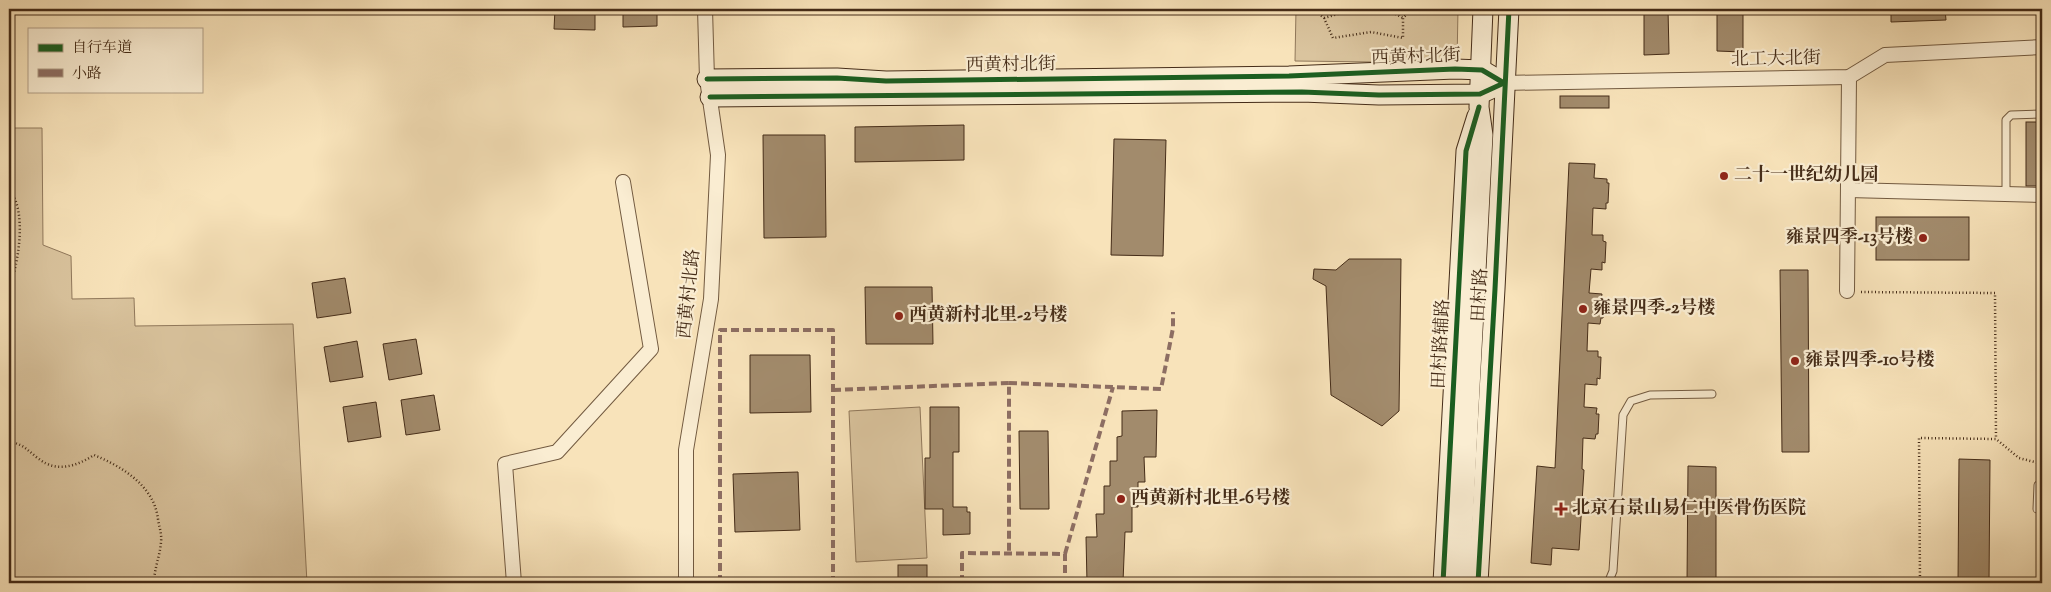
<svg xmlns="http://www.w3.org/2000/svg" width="2051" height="592" viewBox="0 0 2051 592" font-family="'Sorts Mill Goudy','Noto Serif SC',serif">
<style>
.green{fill:#dac49e;stroke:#90785b}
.building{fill:#a28b6c;stroke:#452c18}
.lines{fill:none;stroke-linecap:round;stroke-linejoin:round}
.lane-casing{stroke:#725a40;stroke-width:9}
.street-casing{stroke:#725a40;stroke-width:16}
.secondary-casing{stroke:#452c18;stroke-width:21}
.path{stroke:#452c18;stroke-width:2.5;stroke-dasharray:1 2.5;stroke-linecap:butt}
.lane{stroke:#faedd2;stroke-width:7}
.street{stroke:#faedd2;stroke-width:14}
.secondary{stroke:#faedd2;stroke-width:19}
.quiet{stroke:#8d6e63;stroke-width:4;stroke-dasharray:8 4;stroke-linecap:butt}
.cycleway-casing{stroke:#faedd2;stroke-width:8}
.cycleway{stroke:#1b5e20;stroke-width:5}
.poi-dot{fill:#8f2418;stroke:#faedd2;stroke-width:2}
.labels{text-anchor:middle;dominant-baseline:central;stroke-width:4.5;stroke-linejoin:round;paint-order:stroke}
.street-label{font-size:18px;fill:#452c18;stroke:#faedd2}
.poi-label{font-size:18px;font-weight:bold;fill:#452c18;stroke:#faedd2;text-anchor:start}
</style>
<rect width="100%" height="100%" fill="#f8e3ba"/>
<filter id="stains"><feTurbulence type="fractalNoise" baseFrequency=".004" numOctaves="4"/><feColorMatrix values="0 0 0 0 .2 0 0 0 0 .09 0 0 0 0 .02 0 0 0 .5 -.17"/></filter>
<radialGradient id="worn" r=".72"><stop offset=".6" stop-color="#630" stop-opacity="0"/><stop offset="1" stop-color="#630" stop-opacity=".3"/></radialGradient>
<g class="green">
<polygon points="1296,9 1458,9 1457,63 1295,61"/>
<polygon points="9,128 42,128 43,245 71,256 72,299 134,298 135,326 293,324 307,583 9,583"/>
<polygon points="920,407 927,558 856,562 849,411"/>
</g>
<g class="building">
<polygon points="555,9 595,9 595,30 554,29"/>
<polygon points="623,9 657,9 657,26 623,27"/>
<polygon points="1644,9 1668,9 1669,54 1644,55"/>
<polygon points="1717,9 1743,9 1743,52 1717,51"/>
<polygon points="1891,9 1945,9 1946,20 1891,22"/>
<rect x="1560" y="96" width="49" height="12"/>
<rect x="2026" y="122" width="16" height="64"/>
<polygon points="964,125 964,160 855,162 855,127"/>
<polygon points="763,135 825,135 826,237 764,238"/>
<polygon points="1114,139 1166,140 1163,256 1111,255"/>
<polygon points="1569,163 1595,164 1594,178 1607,179 1607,183 1609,183 1608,203 1606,203 1606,209 1593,208 1592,235 1603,235 1603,241 1606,242 1605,263 1602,262 1602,270 1591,269 1589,293 1602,294 1601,300 1604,300 1603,318 1601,318 1600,324 1588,323 1587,351 1598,351 1598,357 1601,357 1600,379 1597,378 1597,385 1585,384 1584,407 1597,408 1596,414 1599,414 1598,434 1596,434 1595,439 1583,438 1582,469 1584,470 1579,550 1552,548 1551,565 1531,563 1537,466 1555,468"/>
<rect x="1876" y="217" width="93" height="43"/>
<polygon points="1349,259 1401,259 1399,411 1382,426 1331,395 1326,286 1313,279 1314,269 1336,270"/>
<polygon points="1780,270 1808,270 1809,452 1782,452"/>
<polygon points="345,278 351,313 317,318 312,283"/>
<polygon points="865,287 932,287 933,344 866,344"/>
<polygon points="416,339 422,374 389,380 383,344"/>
<polygon points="357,341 363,377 330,382 324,347"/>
<polygon points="750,355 810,355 811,412 750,413"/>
<polygon points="434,395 440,430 406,435 401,400"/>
<polygon points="376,402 381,437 348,442 343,407"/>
<polygon points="930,407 959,407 959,452 953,452 953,507 967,507 967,512 970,512 970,534 943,535 943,509 925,509 925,458 930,458"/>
<polygon points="1157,410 1156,457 1144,457 1145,482 1138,482 1138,507 1132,507 1132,532 1125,532 1123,582 1087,583 1086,537 1097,537 1096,514 1104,514 1104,486 1110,486 1110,461 1117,461 1117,437 1122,436 1122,411"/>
<polygon points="1019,431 1048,431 1049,509 1020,509"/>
<polygon points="1959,459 1990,460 1989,583 1958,583"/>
<polygon points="1688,466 1716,467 1716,583 1687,583"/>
<polygon points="798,472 800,530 735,532 733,474"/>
<rect x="898" y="565" width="29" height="18"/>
</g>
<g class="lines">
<g class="lane-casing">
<g id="lane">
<polyline points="2006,194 2006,120 2011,115 2042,114"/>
<polyline points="2037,509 2038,485 2042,483"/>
<polyline points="1608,583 1613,571 1623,415 1631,401 1650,395 1712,394"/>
</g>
</g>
<g class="street-casing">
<g id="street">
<polyline points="1504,83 1849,77 1885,55 2042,47"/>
<polyline points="1848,190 2042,195"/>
<polyline points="1847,291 1849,77"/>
<polyline points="514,583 505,464 557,452 651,349 623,182"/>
<polyline points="686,583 686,450 711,299 718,155 707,79 705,9"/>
</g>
</g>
<g class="secondary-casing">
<g id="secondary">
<polyline points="707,79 837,78 886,81 1289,76 1455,69 1482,70 1504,83"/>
<polyline points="710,97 1302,92 1379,95 1480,94 1504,83"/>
<polyline points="1443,583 1466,151 1477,116"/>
<polyline points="1460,583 1483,135 1479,107 1483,9"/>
<polyline points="1478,583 1495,289 1509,9"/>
</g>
</g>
<g class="path">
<polyline points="1313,9 1324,18 1333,38 1371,32 1403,38 1403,18 1412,9"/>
<polyline points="1386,9 1403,18"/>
<polyline points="1324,18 1354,9"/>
<path d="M9,189C28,212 18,264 9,290"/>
<polyline points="1861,292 1995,293 1996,439"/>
<path d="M9,442C23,443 29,452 39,459C57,473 77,466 94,455C123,467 154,486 158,519C159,527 162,533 161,542C160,556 154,569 154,583"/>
<polyline points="1920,583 1919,438 1996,439 2019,458 2042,464"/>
</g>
<use href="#lane" class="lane"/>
<use href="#street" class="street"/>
<use href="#secondary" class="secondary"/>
<g class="quiet">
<polyline points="1009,383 1161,389 1173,328 1173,312"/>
<polyline points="833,390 1009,383 1009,554"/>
<polyline points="1065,554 1113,387"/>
<polyline points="720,583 720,330 833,330 833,583"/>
<polyline points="962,583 962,553 1065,554 1065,583"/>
</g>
<g class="cycleway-casing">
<g id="cycleway">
<polyline points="707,79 837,78 886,81 1289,76 1455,69 1482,70 1504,83"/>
<polyline points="710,97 1302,92 1379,95 1480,94 1504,83"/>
<polyline points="1443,583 1466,151 1479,107"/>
<polyline points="1478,583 1495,289 1509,9"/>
</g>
</g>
<use href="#cycleway" class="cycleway"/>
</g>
<g class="poi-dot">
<circle cx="1724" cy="176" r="5"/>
<circle cx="1923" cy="238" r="5"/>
<circle cx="1583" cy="309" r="5"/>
<circle cx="899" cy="316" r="5"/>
<circle cx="1795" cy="361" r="5"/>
<circle cx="1121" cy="499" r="5"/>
<path d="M1558.5 501.5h5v5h5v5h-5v5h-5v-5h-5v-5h5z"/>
</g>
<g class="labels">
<g class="street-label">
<text transform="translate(1416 58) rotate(-2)">西黄村北街</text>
<text transform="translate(1776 60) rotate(-1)">北工大北街</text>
<text transform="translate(1011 66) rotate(-1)">西黄村北街</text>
<text transform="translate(690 294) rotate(-84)">西黄村北路</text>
<text transform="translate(1481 295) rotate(-87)">田村路</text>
<text transform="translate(1442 344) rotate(-87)">田村路辅路</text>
</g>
<g class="poi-label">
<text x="1734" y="176">二十一世纪幼儿园</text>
<text x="1913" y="238" text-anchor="end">雍景四季-13号楼</text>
<text x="1593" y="309">雍景四季-2号楼</text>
<text x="909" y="316">西黄新村北里-2号楼</text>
<text x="1805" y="361">雍景四季-10号楼</text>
<text x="1131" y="499">西黄新村北里-6号楼</text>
<text x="1572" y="509">北京石景山易仁中医骨伤医院</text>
</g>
</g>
<rect width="2051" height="592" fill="none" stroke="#f8e3ba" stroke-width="30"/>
<rect x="10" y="10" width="2031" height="572" fill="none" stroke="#452c18" stroke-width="2.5"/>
<rect x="15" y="15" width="2021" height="562" fill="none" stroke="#452c18"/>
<rect x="28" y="28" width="175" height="65" fill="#faedd2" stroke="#b2a088"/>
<rect x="38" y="44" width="25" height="8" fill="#1b5e20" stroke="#b2a088"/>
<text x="72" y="52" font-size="15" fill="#452c18">自行车道</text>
<rect x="38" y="69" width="25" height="8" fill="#8d6e63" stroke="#b2a088"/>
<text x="72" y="78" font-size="15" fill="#452c18">小路</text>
<rect width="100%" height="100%" filter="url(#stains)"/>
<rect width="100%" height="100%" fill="url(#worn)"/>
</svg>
